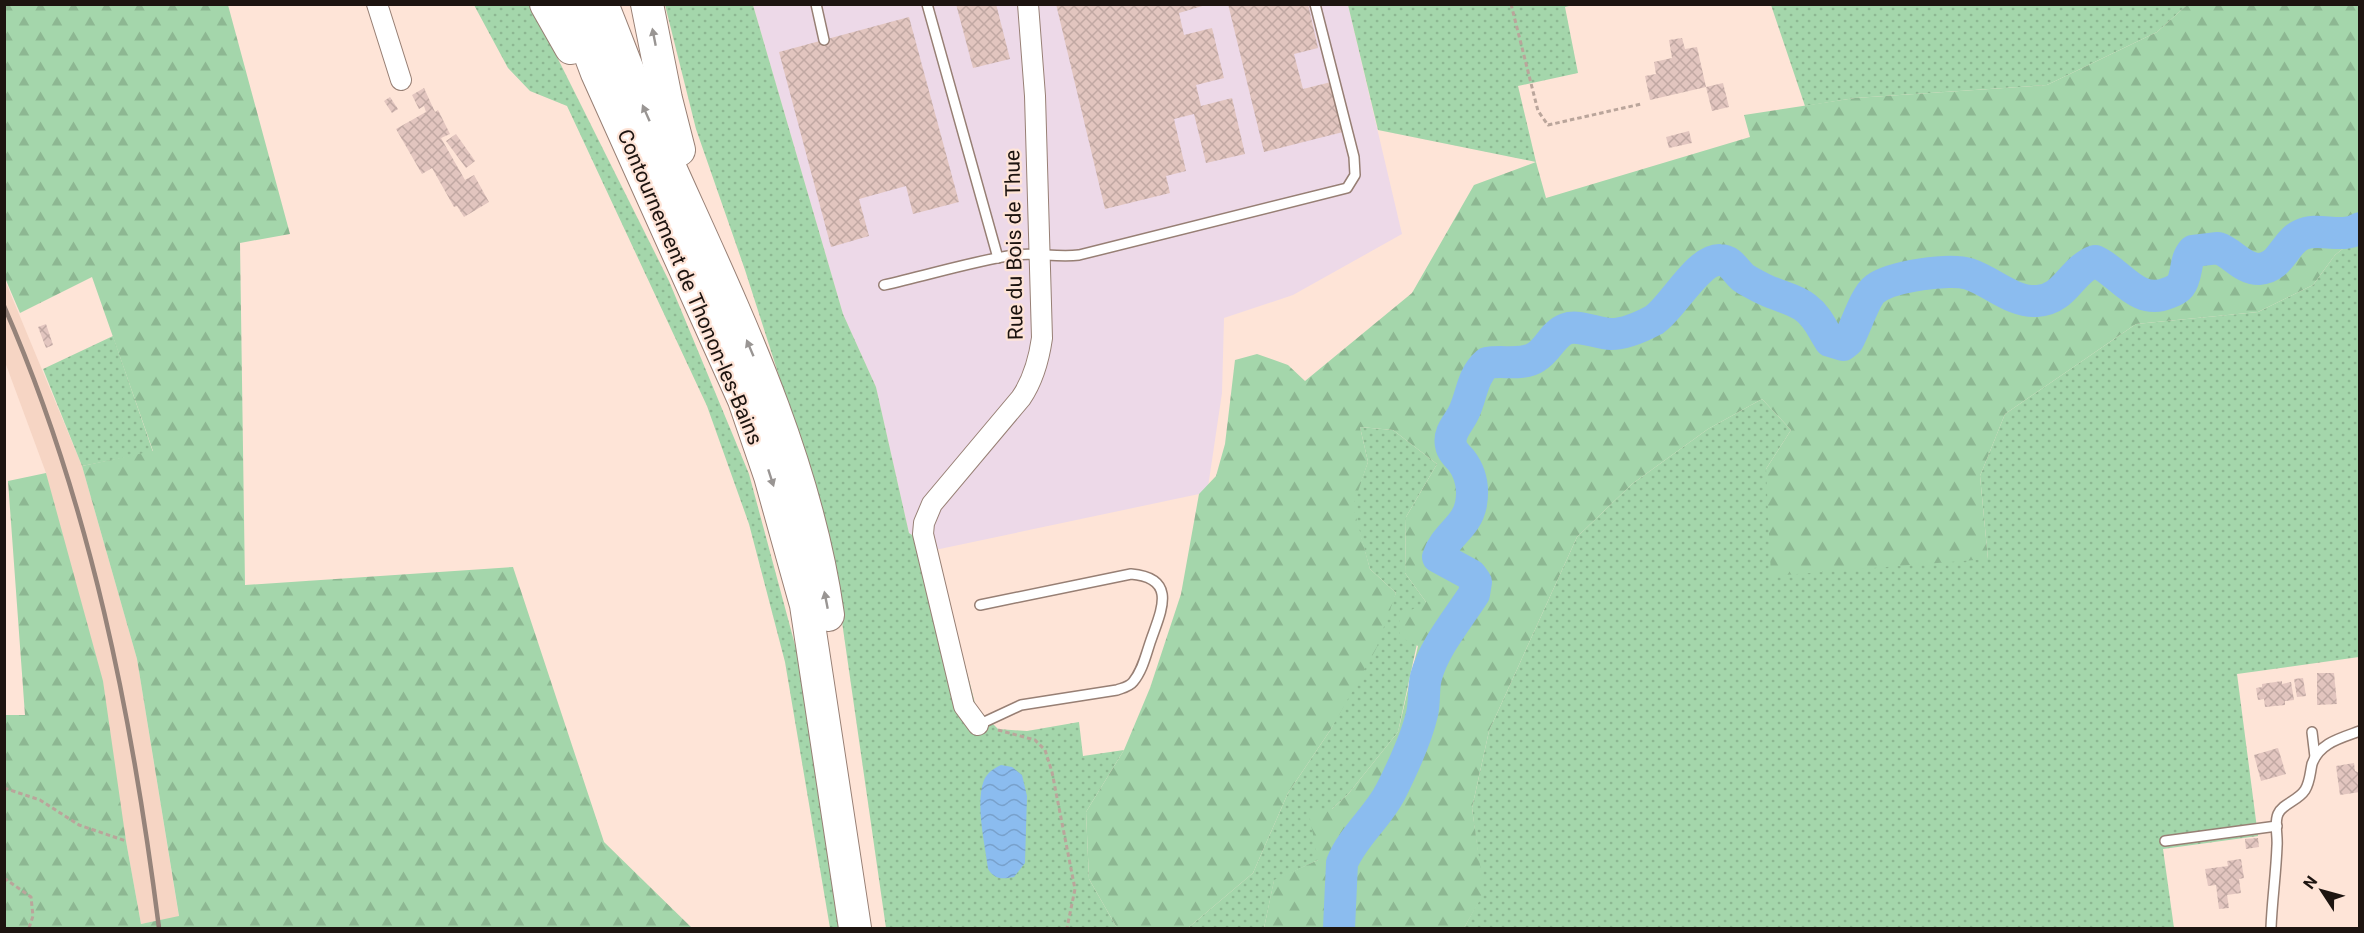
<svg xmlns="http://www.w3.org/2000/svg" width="2364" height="933" viewBox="0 0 2364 933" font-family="Roboto,sans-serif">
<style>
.commercial{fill:#edd9e8}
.built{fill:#f6d5c4}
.grass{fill:url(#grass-dots)}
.forest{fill:url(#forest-firs)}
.water{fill:url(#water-waves)}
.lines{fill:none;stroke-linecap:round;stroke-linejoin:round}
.river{stroke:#8bbcef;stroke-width:32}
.building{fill:url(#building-cross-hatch)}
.service-casing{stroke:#977f74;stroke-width:12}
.minor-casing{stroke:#977f74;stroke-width:22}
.trunk-casing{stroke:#977f74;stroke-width:34}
.path{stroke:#baa59b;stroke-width:3;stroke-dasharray:4.5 3;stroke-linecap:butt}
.service{stroke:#fff;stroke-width:9}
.minor{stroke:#fff;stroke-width:20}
.trunk{stroke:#fff;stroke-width:32}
.rail{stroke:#95837a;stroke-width:4.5}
.oneway{fill:#999593}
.labels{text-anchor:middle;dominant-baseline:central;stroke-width:4.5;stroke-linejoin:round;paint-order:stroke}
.street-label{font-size:21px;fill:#1d1410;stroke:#fee4d7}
</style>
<defs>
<pattern id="grass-dots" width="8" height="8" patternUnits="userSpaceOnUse" patternTransform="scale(1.5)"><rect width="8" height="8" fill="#a4d6ab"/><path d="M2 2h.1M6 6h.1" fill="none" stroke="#8db792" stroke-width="1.8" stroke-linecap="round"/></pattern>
<pattern id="forest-firs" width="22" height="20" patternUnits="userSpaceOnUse" patternTransform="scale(1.5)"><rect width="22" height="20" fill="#a4d6ab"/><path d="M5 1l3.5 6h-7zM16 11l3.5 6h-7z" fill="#8db792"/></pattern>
<pattern id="water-waves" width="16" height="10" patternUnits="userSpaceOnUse" patternTransform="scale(1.5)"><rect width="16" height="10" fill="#8bbcef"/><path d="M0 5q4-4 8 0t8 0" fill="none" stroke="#78a1cc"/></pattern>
<pattern id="building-cross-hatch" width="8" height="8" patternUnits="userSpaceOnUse" patternTransform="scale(1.5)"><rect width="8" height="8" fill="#e2c5bf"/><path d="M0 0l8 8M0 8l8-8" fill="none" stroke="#c1a8a3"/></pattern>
</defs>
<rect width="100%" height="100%" fill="#fee4d7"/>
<polygon class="commercial" points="753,5 1348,5 1402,234 1293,295 1224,318 1222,393 1208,487 1199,494 935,550 909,533 876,387 843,314"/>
<polygon class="built" points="4,278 82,466 137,659 179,917 141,924 126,841 46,473 5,362"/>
<g class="grass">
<polygon points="474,5 531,5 669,281 749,474 798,656 845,928 830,928 785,662 749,524 707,406 567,106 530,91 508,68"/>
<polygon points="665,5 753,5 843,314 876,387 909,533 935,550 976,707 998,729 1027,731 1079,722 1083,756 1124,750 1086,812 1089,879 1117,928 886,928 837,587 806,460 745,270 696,129"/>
<polygon points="1348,5 1573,5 1565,7 1578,73 1518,86 1536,162 1378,130"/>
<polygon points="1771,5 2187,5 2157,32 2047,85 1855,98 1805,106"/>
<polygon points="2359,236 2359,657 2237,674 2258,836 2163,849 2174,928 1464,928 1483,893 1472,808 1489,731 1577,537 1632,484 1708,429 1762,399 1791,430 1766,469 1988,559 1980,476 2005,414 2136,324 2258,312 2313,285 2335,255"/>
<polygon points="113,336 153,452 82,466 43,369"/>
<polygon points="1360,427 1393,430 1437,464 1406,517 1405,573 1426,602 1398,732 1349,793 1332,809 1318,860 1274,881 1264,928 1188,928 1253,873 1288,793 1331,729 1396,593 1370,569 1352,506 1368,462"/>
</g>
<g class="forest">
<polygon points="5,4 228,5 290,234 240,243 245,585 513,567 604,842 692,928 5,928 5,715 25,715 8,481 46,473 103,681 126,841 141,924 179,916 137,659 82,466 153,451 92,277 20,313 5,278"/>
<polygon points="2187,5 2359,5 2359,236 2335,255 2313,285 2258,312 2136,324 2005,414 1980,476 1988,559 1771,576 1766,469 1791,430 1762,399 1708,429 1632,484 1577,537 1489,731 1472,808 1484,893 1464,928 1264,928 1274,880 1318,860 1308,809 1332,809 1349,793 1398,732 1418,646 1400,637 1400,616 1426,602 1405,573 1406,517 1437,464 1393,430 1360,427 1368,462 1353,506 1370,569 1396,593 1376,649 1331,729 1288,793 1253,873 1188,928 1117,928 1089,879 1086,812 1124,750 1150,688 1181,594 1199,494 1216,476 1225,444 1235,360 1257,354 1288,365 1305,381 1412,293 1474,185 1536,162 1546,198 1750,137 1744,115 1855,98 2047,85 2157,32"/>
</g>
<path class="water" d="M1001,765L1012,767L1022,775L1027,796L1025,863L1014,877C1002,879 995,880 988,869C985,845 975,803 984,780C987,773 994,768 1001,765Z"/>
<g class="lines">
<path class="river" d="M1339,928L1342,863C1353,836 1378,817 1391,791C1403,767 1416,740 1422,714C1425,702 1423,689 1426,677C1434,647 1458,619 1474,594L1476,582L1471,575L1438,557C1445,535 1467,527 1471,504C1474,487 1471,473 1461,460C1457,456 1452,451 1451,445C1448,432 1459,423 1464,412C1472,395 1472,376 1487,363C1502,360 1523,366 1536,357C1548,350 1553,334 1566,329C1579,324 1597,334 1611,334C1626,334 1641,327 1654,320C1673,307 1698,259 1720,260C1732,260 1736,273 1745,279C1754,284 1764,290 1773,293C1785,298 1796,300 1806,308C1818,317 1822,329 1830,341L1843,345L1848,341C1855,329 1865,296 1875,289C1892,276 1950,268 1969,274C1991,281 2013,303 2037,301C2065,300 2071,270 2095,261C2120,272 2137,306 2168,293C2173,291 2177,290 2180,286C2188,276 2184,261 2193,251L2218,248C2233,253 2242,269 2259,269C2281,268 2284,243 2301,235C2319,226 2341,240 2360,228"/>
</g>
<g class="building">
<polygon points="956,4 996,4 1010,59 973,68"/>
<polygon points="1056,4 1209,4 1179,13 1184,35 1212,28 1224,78 1196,85 1201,106 1232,98 1245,154 1206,163 1194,114 1174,119 1186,171 1166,176 1170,193 1105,209"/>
<polygon points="1228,4 1308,4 1318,48 1294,54 1303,89 1331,82 1343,132 1264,152"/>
<polygon points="909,17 959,202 913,214 906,186 859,199 869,236 831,247 779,52"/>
<polygon points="1682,38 1685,49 1697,47 1706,87 1723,83 1729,107 1712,111 1706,87 1650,100 1645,76 1656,74 1654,62 1672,58 1669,40"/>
<polygon points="424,88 435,112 438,110 450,134 441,138 465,180 474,175 489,202 464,217 457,206 454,207 432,168 422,174 396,129 426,112 424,106 419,109 412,95"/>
<polygon points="390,97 398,109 392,113 384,101"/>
<polygon points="1689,131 1692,143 1669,148 1666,137"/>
<polygon points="456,134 475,161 466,168 446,141"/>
<polygon points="46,324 53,345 46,348 38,327"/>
<polygon points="2317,673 2334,673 2337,704 2317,705"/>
<polygon points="2303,678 2306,696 2297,697 2294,679"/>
<polygon points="2282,681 2282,684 2291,682 2294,700 2285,701 2285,705 2265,707 2264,699 2258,700 2256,688 2262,687 2262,684"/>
<polygon points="2278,748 2286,774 2261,781 2254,755"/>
<polygon points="2354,763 2355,771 2360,773 2360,792 2340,795 2336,766"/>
<polygon points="2258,838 2259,847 2246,849 2245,839"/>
<polygon points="2241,859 2244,878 2239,879 2241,893 2227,895 2229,908 2219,909 2216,885 2208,886 2205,869 2228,866 2227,861"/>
</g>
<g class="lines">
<g class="service-casing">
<g id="service">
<polyline points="816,4 824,40"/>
<polyline points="927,4 998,258"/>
<path d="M884,285C925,276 973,261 1014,255C1036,252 1057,258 1079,255L1347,188L1355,175L1354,157L1315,4"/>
<path d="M978,725L1021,705L1117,690C1122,688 1129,687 1133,682C1143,670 1146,654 1151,640C1161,611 1178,578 1131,574L980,605"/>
<polyline points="2312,732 2315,757"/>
<polyline points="2165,841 2277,826"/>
<path d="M2271,928C2272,901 2276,874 2277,846C2278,836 2274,823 2278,814C2283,803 2298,801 2305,790C2310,782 2310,773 2312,764C2319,743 2341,738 2360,731"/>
</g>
</g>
<g class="minor-casing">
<g id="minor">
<polyline points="377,4 401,80"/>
<path d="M978,725L964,706L923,534L924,523L932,504L1021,398C1034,379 1039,359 1042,338L1035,96L1028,4"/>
</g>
</g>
<g class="trunk-casing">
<g id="trunk">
<polyline points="546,4 571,48"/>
<polyline points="571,4 597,73 744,400 770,476 806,605 855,928"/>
<path d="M602,4C615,35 626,67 639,97C711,266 802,431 828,615"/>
<polyline points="647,4 666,99 679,150"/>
</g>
</g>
<g class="path">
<polyline points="1511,4 1538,111 1548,125 1641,104"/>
<polyline points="998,730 1035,740 1045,750 1052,772 1075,889 1067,928"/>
<polyline points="4,788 40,800 79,825 126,841"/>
<polyline points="4,878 31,897 33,916 29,928"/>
</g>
<use href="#service" class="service"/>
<use href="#minor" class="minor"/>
<use href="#trunk" class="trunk"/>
<path class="rail" d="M4,306C91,505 132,715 159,928"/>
</g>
<defs><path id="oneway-solid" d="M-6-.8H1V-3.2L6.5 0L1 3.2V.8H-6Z" transform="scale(1.5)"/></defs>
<g class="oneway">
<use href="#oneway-solid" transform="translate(654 37) rotate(-101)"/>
<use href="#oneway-solid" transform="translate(646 113) rotate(-114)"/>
<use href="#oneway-solid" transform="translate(750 348) rotate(-113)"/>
<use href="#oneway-solid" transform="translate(771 478) rotate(72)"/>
<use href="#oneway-solid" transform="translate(826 600) rotate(-101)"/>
</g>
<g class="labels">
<g class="street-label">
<text transform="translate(1014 245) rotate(-91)">Rue du Bois de Thue</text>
<text transform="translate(690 287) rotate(67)">Contournement de Thonon-les-Bains</text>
</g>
</g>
<rect width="2364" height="933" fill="none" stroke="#1d1410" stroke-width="12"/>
<g transform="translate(2322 891) rotate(306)" stroke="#fee4d7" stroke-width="4.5" paint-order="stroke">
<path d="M0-4.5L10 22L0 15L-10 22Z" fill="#1d1410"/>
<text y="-9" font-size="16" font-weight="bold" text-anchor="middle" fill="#1d1410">N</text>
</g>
</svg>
